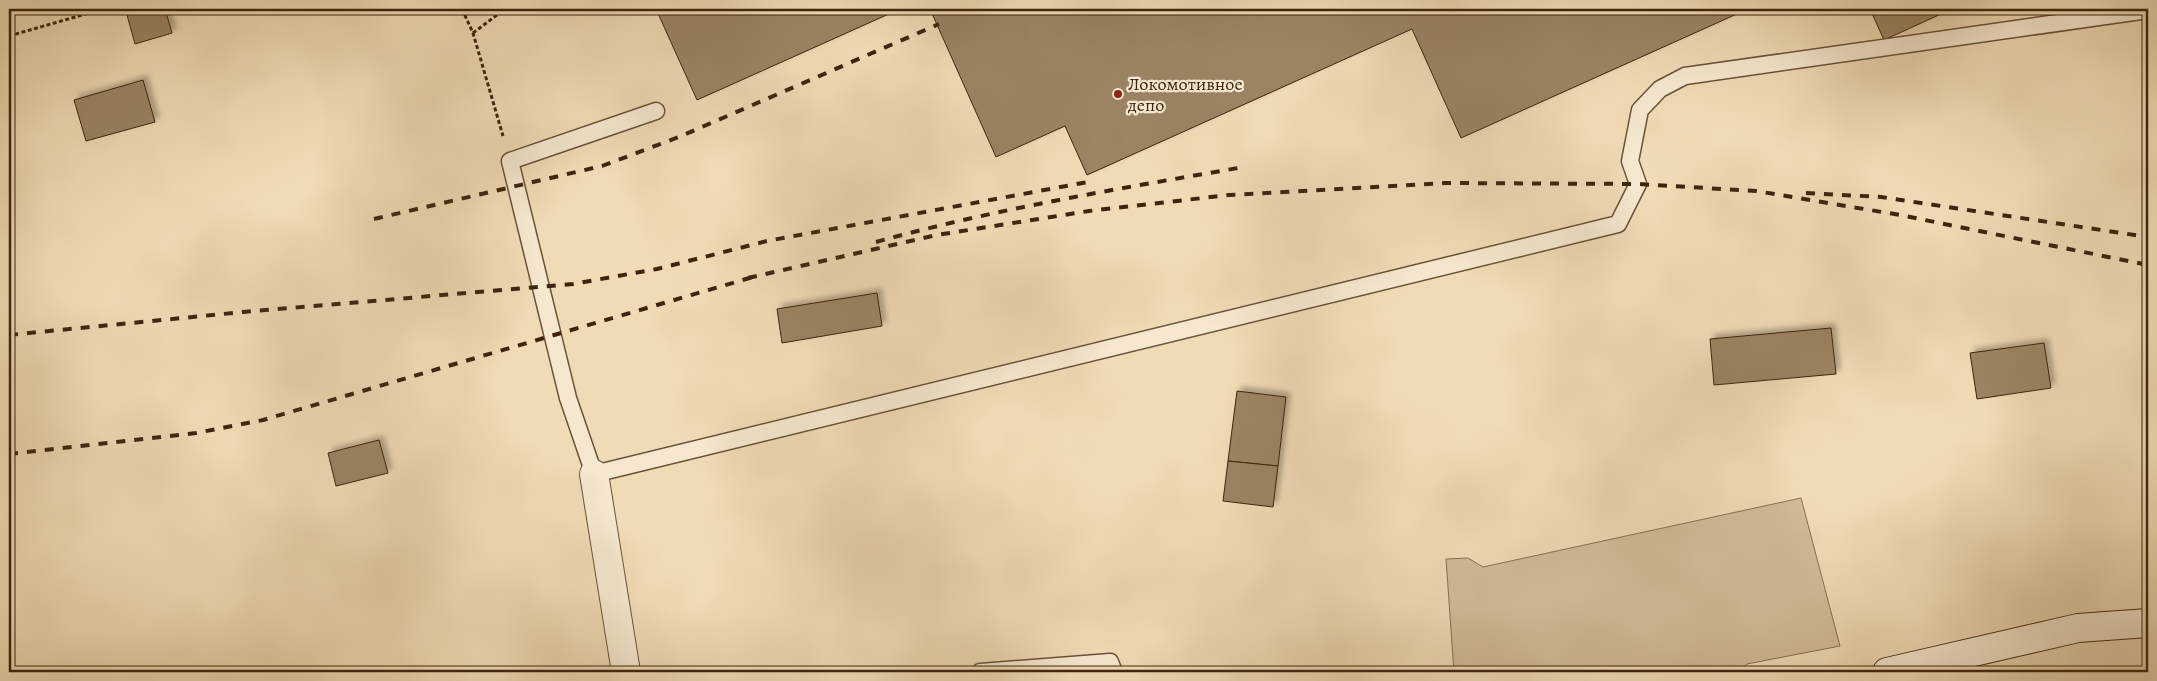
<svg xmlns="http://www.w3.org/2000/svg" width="2157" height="681" viewBox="0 0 2157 681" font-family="Alegreya,serif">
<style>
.green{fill:#d1bc98;stroke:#877052}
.building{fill:#9a8464;stroke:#3d250d;filter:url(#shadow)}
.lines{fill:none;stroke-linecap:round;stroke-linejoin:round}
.lane-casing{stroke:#6a5237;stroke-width:19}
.street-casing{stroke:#6a5237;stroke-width:30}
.secondary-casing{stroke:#3d250d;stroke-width:30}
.path{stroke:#3d250d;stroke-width:3;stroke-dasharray:4 2.5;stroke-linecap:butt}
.lane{stroke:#f5e8cf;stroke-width:16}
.street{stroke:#f5e8cf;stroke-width:28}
.secondary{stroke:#f5e8cf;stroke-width:28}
.rail{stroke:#3d250d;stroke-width:4;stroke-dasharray:9 9;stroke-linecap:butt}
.poi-dot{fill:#8f2418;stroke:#f5e8cf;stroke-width:2}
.labels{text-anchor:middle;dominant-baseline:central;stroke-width:4.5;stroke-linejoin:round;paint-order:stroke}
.poi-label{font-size:18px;fill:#3d250d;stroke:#f5e8cf;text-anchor:start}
</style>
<defs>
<filter id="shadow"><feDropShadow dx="4.5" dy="-4.5" stdDeviation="2.5" flood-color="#0004"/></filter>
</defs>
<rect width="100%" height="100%" fill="#efdbb5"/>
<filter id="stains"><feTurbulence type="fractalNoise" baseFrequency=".004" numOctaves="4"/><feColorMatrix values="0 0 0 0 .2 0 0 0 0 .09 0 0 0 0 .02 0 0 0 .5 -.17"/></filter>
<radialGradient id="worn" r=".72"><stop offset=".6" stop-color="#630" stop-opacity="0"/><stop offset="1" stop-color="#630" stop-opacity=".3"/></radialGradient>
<polygon class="green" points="1801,498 1840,646 1747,664 1736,672 1454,672 1446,559 1468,558 1483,567"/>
<g class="building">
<polygon points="150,9 165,9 172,33 135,44 127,15"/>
<polygon points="656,9 900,9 697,100"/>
<polygon points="930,9 1748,9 1461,138 1412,29 1087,175 1065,126 996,157"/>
<polygon points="1870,9 1952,9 1884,40"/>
<polygon points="143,80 155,122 86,141 74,100"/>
<polygon points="877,293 882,326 782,343 777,309"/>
<polygon points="1831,328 1836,374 1714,385 1710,339"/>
<polygon points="2044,343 2051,388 1977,399 1970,353"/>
<polygon points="1237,391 1286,397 1278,466 1228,461"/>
<polygon points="379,440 388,473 336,486 328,453"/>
<polygon points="1228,461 1278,466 1273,507 1223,501"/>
</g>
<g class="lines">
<g class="lane-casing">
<g id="lane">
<polyline points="656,111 510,161 568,398 594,474 1618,224 1638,184 1630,161 1640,110 1660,89 1685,76 2148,10"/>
<polyline points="980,672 1110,662 1114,672"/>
</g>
</g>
<g class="street-casing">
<polyline id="street" points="594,474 626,672"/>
</g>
<g class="secondary-casing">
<polyline id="secondary" points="1887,672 2078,628 2148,623"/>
</g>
<g class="path">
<polyline points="462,9 473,33 503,136"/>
<polyline points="473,33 505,9"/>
<polyline points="9,36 103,9"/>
</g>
<use href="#lane" class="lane"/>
<use href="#street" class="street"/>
<use href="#secondary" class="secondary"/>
<g class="rail">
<polyline points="9,12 19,9"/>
<polyline points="1806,193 1881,197 2148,237"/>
<polyline points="374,219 602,166 679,137 939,24"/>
<path d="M876,242C995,209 1117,189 1238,168"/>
<polyline points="748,278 937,235 1089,211 1229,195 1445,183 1638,184 1756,191 1900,215 2148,265"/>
<polyline points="9,335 243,312 573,284 657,269 767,241 1088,182"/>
<polyline points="9,454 196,433 263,420 753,277"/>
</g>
</g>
<circle class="poi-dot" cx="1118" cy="94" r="5"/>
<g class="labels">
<g class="poi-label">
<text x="1128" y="84">Локомотивное<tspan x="1128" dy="21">депо</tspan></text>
</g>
</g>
<rect width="2157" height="681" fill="none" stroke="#efdbb5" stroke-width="30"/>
<rect x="10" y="10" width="2137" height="661" fill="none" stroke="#3d250d" stroke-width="2.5"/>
<rect x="15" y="15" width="2127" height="651" fill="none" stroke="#3d250d"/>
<rect width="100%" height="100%" filter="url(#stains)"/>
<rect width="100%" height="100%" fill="url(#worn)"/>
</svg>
